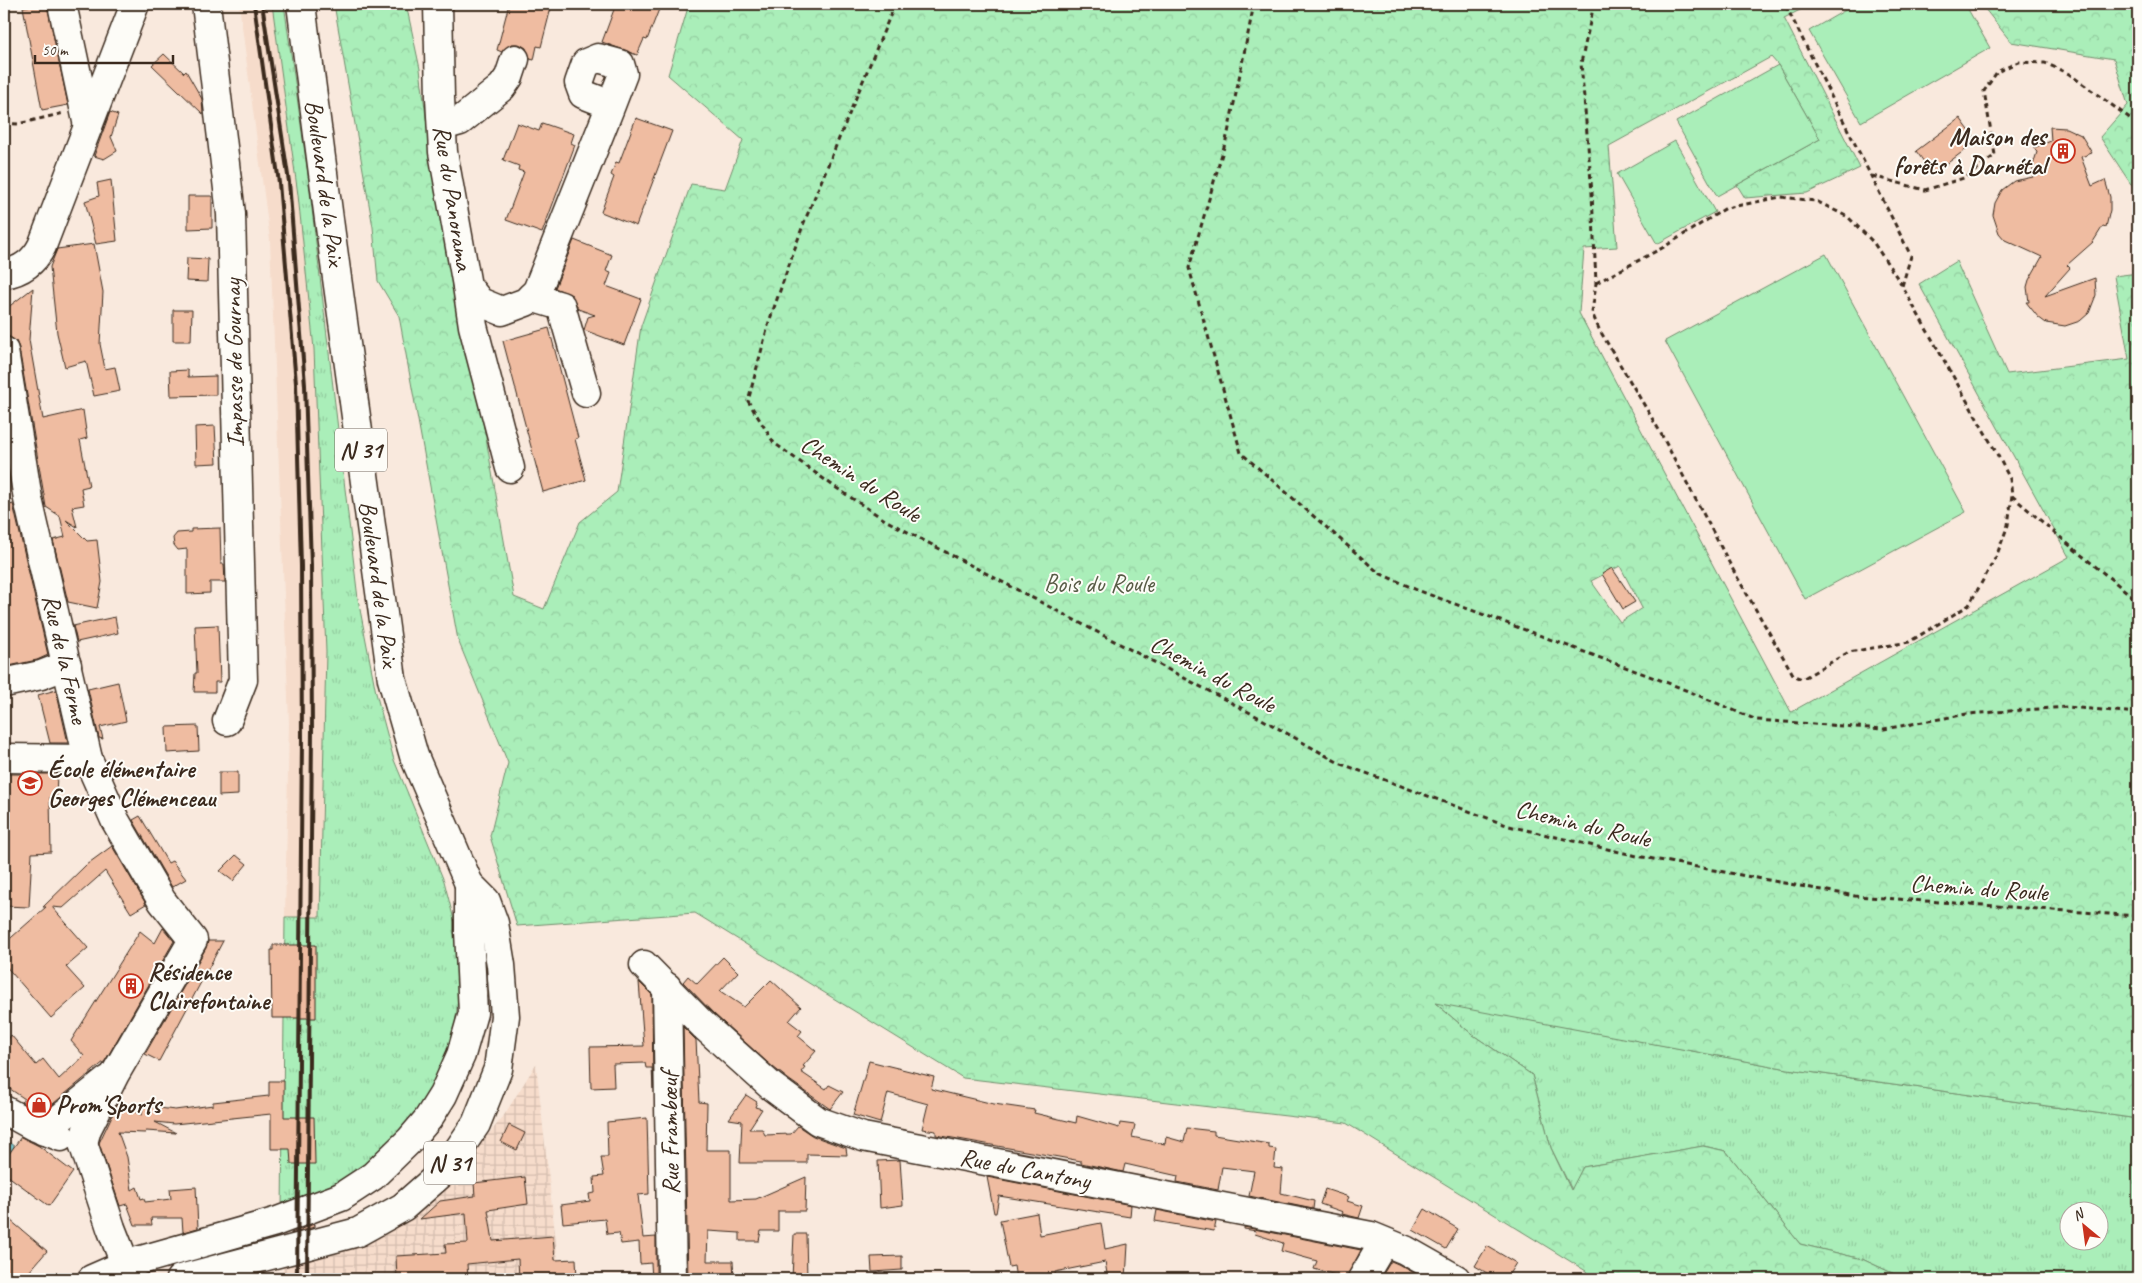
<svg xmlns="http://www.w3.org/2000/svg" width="2142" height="1283" viewBox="0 0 2142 1283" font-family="Caveat,sans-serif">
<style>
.built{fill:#f6dccb}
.industrial{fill:url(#industrial-grid)}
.grass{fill:url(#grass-tufts);stroke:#728c6c;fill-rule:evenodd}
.forest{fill:url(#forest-crowns);stroke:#728c6c;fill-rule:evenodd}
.pitch{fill:#aaeeb9;stroke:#728c6c}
.water{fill:url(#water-ripples);stroke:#618b8b}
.building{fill:#efbca1;stroke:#3b2a1e}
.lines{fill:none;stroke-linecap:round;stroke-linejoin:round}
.minor-casing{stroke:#3b2a1e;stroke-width:31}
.major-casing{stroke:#3b2a1e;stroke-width:31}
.path{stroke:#3b2a1e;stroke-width:3;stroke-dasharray:5 4;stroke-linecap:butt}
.minor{stroke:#fdfcf7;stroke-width:28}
.major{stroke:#fdfcf7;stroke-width:28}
.rail{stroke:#3b2a1e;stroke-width:4}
.labels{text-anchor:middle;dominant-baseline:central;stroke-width:4;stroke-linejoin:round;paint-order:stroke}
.shield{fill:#fdfcf7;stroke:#75695f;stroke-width:1}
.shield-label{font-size:24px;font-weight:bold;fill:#3b2a1e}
.poi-label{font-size:25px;font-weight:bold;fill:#3b2a1e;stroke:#fdfcf7;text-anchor:start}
.street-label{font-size:25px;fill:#3b2a1e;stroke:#fdfcf7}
.park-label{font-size:25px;fill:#575b45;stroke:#fdfcf7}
</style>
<defs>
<pattern id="industrial-grid" width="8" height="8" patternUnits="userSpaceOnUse" patternTransform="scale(1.25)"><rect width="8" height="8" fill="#f6dccb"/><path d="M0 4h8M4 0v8" fill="none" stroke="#d4bdae"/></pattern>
<pattern id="grass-tufts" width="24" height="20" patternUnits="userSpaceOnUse" patternTransform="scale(1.25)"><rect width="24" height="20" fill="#aaeeb9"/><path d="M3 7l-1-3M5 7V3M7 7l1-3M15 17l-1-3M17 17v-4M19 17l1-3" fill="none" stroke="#93cc9f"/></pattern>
<pattern id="forest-crowns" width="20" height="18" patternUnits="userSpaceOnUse" patternTransform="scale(1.25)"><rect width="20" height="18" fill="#aaeeb9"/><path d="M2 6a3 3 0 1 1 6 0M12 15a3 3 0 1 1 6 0" fill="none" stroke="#93cc9f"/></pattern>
<pattern id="water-ripples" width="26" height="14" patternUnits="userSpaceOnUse" patternTransform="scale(1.25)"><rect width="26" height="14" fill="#7bccd4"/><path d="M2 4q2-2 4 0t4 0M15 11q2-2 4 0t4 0" fill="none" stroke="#6bafb6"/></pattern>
</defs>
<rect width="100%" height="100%" fill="#f9e9dd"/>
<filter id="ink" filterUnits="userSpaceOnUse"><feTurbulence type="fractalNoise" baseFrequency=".02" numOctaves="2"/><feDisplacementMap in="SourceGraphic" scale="10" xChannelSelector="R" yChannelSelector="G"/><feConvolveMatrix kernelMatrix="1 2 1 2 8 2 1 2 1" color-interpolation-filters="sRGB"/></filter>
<g filter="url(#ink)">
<polygon class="built" points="239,4 272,4 298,195 314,349 326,652 320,917 285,917 289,722 270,240"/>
<polygon class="industrial" points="536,1064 558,1260 552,1279 283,1279 283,1258 364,1246 432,1201 503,1117"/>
<g class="grass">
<polygon points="272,4 284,4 308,175 358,599 376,693 394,760 444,881 455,924 461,977 454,1033 436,1079 414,1118 382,1155 339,1186 282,1213 285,917 320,917 326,652 314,349 298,195"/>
<path d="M1434,1002L1788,1069L2138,1119V1279H1905L1862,1259L1800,1244L1726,1151L1704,1146L1583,1167L1572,1190L1551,1148L1532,1075L1473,1035ZM2070,1210H2100V1240H2070Z"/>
</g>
<g class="forest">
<path d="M334,4H406L420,69L436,197L460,291L514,597L544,609L580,522L617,492L641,326L691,184L725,189L743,140L668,75L689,4H1812L1784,18L1860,168L1807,193L1745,198L1737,185L1820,139L1778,65L1771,57L1609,146L1617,247L1584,249L1579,313L1791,712L2069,557L1919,284L1956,261L2007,374L2129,359L2114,276L2138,273V1119L1788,1069L1435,1003L1473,1035L1532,1075L1551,1148L1571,1190L1583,1167L1703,1146L1726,1151L1800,1244L1862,1259L1905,1279H1590L1586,1271L1346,1123L963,1078L695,913L517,926L490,836L508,763L458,640L399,316L378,281L373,227ZM1620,566L1642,608L1620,622L1591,581Z"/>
<polygon points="1981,4 2138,4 2138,195 2100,137 2128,105 2114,59 2011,42"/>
</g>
<g class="pitch">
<polygon points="1856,4 1965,4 1990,48 1861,122 1809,31"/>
<polygon points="1778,65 1820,139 1717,196 1676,122"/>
<polygon points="1675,141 1715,212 1657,244 1617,174"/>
<polygon points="1826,254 1966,512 1805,599 1665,341"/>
</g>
<polygon class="water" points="4,1139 14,1146 7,1156 4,1154"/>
<g class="building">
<polygon points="42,4 47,4 68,105 42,110 23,7"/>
<polygon points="509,4 552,4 541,47 537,46 534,60 530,59 526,48 519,44 511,44 502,52 497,50"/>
<polygon points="616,4 661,4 647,40 644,39 637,55 602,42"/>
<polygon points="164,54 184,73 186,71 202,99 203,114 152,65"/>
<polygon points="110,112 118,115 111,137 117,151 104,159 94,156"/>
<polygon points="636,118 672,131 636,226 601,212 614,177 611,175 616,162 619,163"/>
<polygon points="1960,118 1977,141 1933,174 1916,151"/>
<polygon points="517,123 539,131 542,123 574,134 571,143 575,145 542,233 506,220 524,172 518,170 519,166 503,160"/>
<polygon points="2050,127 2066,128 2081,135 2092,153 2081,157 2092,186 2105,180 2110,197 2110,210 2106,227 2103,226 2093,242 2067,265 2070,268 2045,296 2095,278 2096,295 2089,313 2080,321 2065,326 2046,323 2038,317 2026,302 2029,302 2027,287 2029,280 2042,257 2005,240 1999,233 1993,215 1995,203 2002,190 2014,181 2033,177 2033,165 2037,152 2033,148 2051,141"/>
<polygon points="111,180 117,241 96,244 85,201 99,196 97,183"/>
<polygon points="188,196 212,196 212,228 188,229"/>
<polygon points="574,240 612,255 606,271 611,273 606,286 641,299 624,345 584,330 588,317 595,315 578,309 572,295 555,288"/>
<polygon points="94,244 103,292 100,344 105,369 115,367 120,391 94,396 86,361 65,367 57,333 50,267 57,249"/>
<polygon points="187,258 208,259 207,282 186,281"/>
<polygon points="33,288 29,340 43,419 83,410 87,438 80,440 89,486 81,488 84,505 72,507 77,527 66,520 87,541 97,540 102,582 97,608 68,602 53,540 65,537 60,516 46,507 19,348 16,341 8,336 4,314 7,308"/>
<polygon points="173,310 192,310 191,341 173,341"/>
<polygon points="549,328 578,438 575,439 586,480 543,492 503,341"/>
<polygon points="188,370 188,377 216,376 216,395 171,396 170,371"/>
<polygon points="215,426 217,463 196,464 195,427"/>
<polygon points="13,504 48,655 37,660 4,667 4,507"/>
<polygon points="220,528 221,564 224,564 225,582 210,582 210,593 187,594 187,549 178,550 174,545 173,538 177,533 191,532 191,529"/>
<polygon points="1612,568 1635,602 1623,609 1602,574"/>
<polygon points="115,617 118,633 77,642 73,626"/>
<polygon points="218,625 220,682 215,682 215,692 194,692 195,673 197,673 195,626"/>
<polygon points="118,682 126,721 100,727 103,739 99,738 88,689"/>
<polygon points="56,690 68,743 50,743 38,695"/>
<polygon points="198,726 199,751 167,753 166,727"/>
<polygon points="219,772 238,772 238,795 219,796"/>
<polygon points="4,774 57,774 56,797 50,797 51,852 32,853 29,907 4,906 7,831 5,831"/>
<polygon points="140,816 168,863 172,861 186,879 172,887 133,820"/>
<polygon points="112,846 146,904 131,913 105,871 63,908 52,907 88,948 66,967 85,988 51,1018 4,964 4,944 46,907 43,907 86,865"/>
<polygon points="236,855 247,864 233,881 220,871"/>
<polygon points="163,928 174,941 105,1061 42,1113 21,1102 25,1099 4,1085 4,1046 11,1035 36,1065 43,1059 59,1079 84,1056 71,1041 140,931 155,943"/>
<polygon points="208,941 223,941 159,1061 145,1054 206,948"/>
<polygon points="273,945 316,945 316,1018 272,1018 271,950 273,950"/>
<polygon points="723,957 738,972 720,991 744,1007 771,980 801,1007 789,1021 802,1031 798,1036 816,1051 803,1066 805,1067 801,1072 826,1089 829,1085 843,1092 830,1109 788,1079 768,1063 714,1014 683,982 688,976 697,984"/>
<polygon points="639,982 652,995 653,1089 652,1068 646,1068 645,1063 613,1064 614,1087 591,1088 590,1047 644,1046"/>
<polygon points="683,1027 696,1040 699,1102 707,1103 706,1150 731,1150 731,1200 756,1199 806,1177 805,1211 778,1211 778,1231 761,1231 759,1241 740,1241 740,1233 708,1231 707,1261 733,1261 734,1279 688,1279"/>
<polygon points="869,1061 934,1077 931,1089 994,1104 1035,1110 1034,1113 1076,1123 1077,1116 1119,1128 1120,1123 1135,1125 1132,1137 1165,1144 1166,1137 1184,1142 1187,1128 1214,1131 1214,1135 1269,1144 1269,1148 1276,1149 1274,1168 1283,1169 1281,1193 1314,1201 1313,1209 1249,1196 1254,1171 1222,1167 1218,1190 1177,1182 1178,1176 1125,1164 1123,1172 1081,1163 1081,1161 936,1135 936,1131 922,1129 928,1104 888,1093 880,1123 853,1115"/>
<polygon points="269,1081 284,1081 284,1117 314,1117 315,1164 291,1164 290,1149 271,1149 271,1114 174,1124 155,1122 176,1133 146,1131 145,1133 118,1132 127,1157 132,1190 137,1187 141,1199 144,1198 145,1202 171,1199 170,1189 196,1187 198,1228 183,1232 182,1218 151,1218 152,1225 135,1225 127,1204 120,1206 99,1143 118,1103 142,1115 143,1106 175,1110 213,1105 213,1102 269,1096"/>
<polygon points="746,1095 757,1102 755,1107 762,1109 749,1129 762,1129 765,1135 791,1134 798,1126 813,1136 846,1148 847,1155 807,1154 807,1163 740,1163 742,1121 729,1119"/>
<polygon points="647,1118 649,1194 638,1195 643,1238 656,1237 656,1279 652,1279 651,1263 640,1264 639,1242 621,1244 619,1233 607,1234 605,1219 563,1223 561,1205 590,1201 589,1194 595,1193 594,1177 604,1176 601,1157 608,1157 607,1122"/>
<polygon points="509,1125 525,1133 517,1150 501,1142"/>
<polygon points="21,1137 39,1146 73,1172 49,1206 4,1173 4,1161"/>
<polygon points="900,1160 903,1205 880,1208 878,1161"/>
<polygon points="525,1177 528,1204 488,1210 493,1241 553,1236 555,1260 576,1259 577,1279 519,1279 518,1259 467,1264 468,1279 397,1279 396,1256 446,1253 445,1244 468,1243 466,1213 420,1219 440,1201 475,1196 474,1183"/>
<polygon points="987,1177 1131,1205 1130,1217 999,1196 996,1213 994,1213"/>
<polygon points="1325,1189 1349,1197 1347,1201 1363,1206 1359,1218 1342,1214 1343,1212 1320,1204"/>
<polygon points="1425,1209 1458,1229 1446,1249 1413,1230"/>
<polygon points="1157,1210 1216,1222 1214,1231 1155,1221"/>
<polygon points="1037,1213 1040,1235 1101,1223 1105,1249 1128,1244 1126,1279 1108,1279 1105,1262 1055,1272 1056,1279 1016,1279 1014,1266 1009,1267 1000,1220"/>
<polygon points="4,1215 47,1251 23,1279 4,1279"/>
<polygon points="314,1224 314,1227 291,1234 291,1233"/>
<polygon points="1244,1227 1361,1250 1347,1278 1314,1269 1317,1261 1281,1251 1283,1243 1255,1234 1256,1231 1244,1229"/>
<polygon points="794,1234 806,1234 807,1279 792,1279"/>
<polygon points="1487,1246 1516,1263 1506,1279 1497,1279 1475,1266"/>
<polygon points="902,1256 902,1270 872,1272 871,1257"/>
<polygon points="1391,1261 1398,1264 1425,1279 1380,1279"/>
</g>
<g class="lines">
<g class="minor-casing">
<g id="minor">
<polyline points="62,4 88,126"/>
<polyline points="206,4 231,214 243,680 227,721"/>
<polyline points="438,4 440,98 443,152 467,286 480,302 502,311 526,302 537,291 611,105 623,74 620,64 598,58 586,63 579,83 583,94 611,105"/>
<polyline points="442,126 460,121 502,87 509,77 515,59"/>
<path d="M4,274C22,271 34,262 42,246L135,4"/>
<polyline points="467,286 473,326 510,468"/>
<polyline points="531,297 561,306 586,393"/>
<polyline points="4,351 28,499 88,759 115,820 162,901 193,940 115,1074 87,1129 83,1143"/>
<polyline points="4,683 41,675 67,665"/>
<polyline points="4,758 88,759"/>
<polyline points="644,965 703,1025 771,1086 818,1121 863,1137 1371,1236 1405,1250 1456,1279"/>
<polyline points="667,987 672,1279"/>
<polyline points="4,1110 33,1126 61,1137"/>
<polyline points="44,1131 108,1080"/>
<polyline points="83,1143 111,1228 131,1279"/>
<polyline points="1362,1279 1384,1242"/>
</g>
</g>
<g class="major-casing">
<g id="major">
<polyline points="92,1279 124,1265 275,1222 341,1197 373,1176 410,1140 428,1119 443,1095 461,1055 473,1013 469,931 469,884"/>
<polyline points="180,1279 358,1232 403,1207 444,1171 476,1124 498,1069 505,1016 501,965 494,923 486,901 469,884 414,756 392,679 330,227 301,4"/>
</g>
</g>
<g class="path">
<polyline points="895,4 803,225 769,322 748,401 774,443 835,487 885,520 1260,718 1339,763 1509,826 1637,856 1855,896 2138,916"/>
<polyline points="1254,4 1228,133 1189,268 1241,453 1379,573 1417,590 1671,684 1757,720 1884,729 1967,714 2067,707 2138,713"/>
<polyline points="1594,4 1581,63 1592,193 1596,283 1592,313 1599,329 1659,430 1732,568 1794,676 1802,679 1849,652 1909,642 1969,605 1996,557 2008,525 2012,495 2010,479 1996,452 1902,286 1911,256 1785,4"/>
<polyline points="4,123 18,124 64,113"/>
<polyline points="1872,176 1925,190 1967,177 1995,155 1984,91 1997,72 2018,62 2045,63 2069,74 2138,124"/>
<polyline points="1596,283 1664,247 1726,208 1781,197 1816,201 1848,217 1873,242 1902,285"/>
<polyline points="2012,496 2074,549 2138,601"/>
<polyline points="62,1279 71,1274"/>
</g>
<use href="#minor" class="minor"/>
<use href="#major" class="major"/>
<g class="rail">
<polyline points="254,4 279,183 296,383 301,566 302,739 297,1279"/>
<polyline points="262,4 289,182 305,385 311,565 312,731 307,1279"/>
</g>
</g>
</g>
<defs>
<g id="building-ring" transform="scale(1.25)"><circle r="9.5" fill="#fdfcf7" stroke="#c8321e" stroke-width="1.5"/><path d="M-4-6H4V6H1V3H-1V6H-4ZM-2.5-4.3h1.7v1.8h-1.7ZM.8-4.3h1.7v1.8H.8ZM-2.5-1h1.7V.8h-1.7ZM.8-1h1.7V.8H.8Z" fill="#c8321e"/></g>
<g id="school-ring" transform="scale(1.25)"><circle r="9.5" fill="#fdfcf7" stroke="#c8321e" stroke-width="1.5"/><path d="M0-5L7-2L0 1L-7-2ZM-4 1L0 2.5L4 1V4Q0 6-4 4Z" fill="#c8321e"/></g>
<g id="shop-ring" transform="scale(1.25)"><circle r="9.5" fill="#fdfcf7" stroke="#c8321e" stroke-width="1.5"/><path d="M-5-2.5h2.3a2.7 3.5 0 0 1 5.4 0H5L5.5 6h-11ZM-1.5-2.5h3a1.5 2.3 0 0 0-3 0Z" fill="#c8321e"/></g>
</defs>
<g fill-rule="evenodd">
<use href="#building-ring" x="2063" y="151"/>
<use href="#school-ring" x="30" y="783"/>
<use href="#building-ring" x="131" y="986"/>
<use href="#shop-ring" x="39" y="1105"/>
</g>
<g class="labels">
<g class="shield">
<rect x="335" y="428.5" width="52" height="43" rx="4"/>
<rect x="424" y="1141.5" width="52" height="43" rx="4"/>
</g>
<g class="shield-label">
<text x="361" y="450">N 31</text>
<text x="450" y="1163">N 31</text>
</g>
<g class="poi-label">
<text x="2046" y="137" text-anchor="end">Maison des<tspan x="2046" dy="29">forêts à Darnétal</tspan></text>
<text x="48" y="769">École élémentaire<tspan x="48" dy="29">Georges Clémenceau</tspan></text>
<text x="148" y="972">Résidence<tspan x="148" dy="29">Clairefontaine</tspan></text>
<text x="56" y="1105">Prom'Sports</text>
</g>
<g class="street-label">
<text transform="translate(325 183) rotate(82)">Boulevard de la Paix</text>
<text transform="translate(453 198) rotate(81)">Rue du Panorama</text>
<text transform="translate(234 363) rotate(-91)">Impasse de Gournay</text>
<text transform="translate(861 479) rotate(33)">Chemin du Roule</text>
<text transform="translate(379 584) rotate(82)">Boulevard de la Paix</text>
<text transform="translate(65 659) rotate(77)">Rue de la Ferme</text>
<text transform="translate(1213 674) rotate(28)">Chemin du Roule</text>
<text transform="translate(1583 824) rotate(13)">Chemin du Roule</text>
<text transform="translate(1979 888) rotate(4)">Chemin du Roule</text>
<text transform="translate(670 1133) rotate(-91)">Rue Frambœuf</text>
<text transform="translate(1025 1169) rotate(11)">Rue du Cantony</text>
</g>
<g class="park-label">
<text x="1099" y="584">Bois du Roule</text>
</g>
</g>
<rect width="2142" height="1283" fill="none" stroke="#fdfcf7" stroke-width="20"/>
<rect x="10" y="10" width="2122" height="1263" fill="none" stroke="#3b2a1e" stroke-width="2" filter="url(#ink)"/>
<g transform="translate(2084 1226) rotate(331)"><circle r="24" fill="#fdfcf7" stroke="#afa8a0"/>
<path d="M0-4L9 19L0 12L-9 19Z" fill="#c8321e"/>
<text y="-8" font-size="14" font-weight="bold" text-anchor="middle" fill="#3b2a1e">N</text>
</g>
<path d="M35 55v8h138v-8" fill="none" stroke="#3b2a1e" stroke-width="2.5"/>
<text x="42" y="55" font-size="15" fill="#3b2a1e" stroke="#fdfcf7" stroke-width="4" paint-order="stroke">50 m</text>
</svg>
